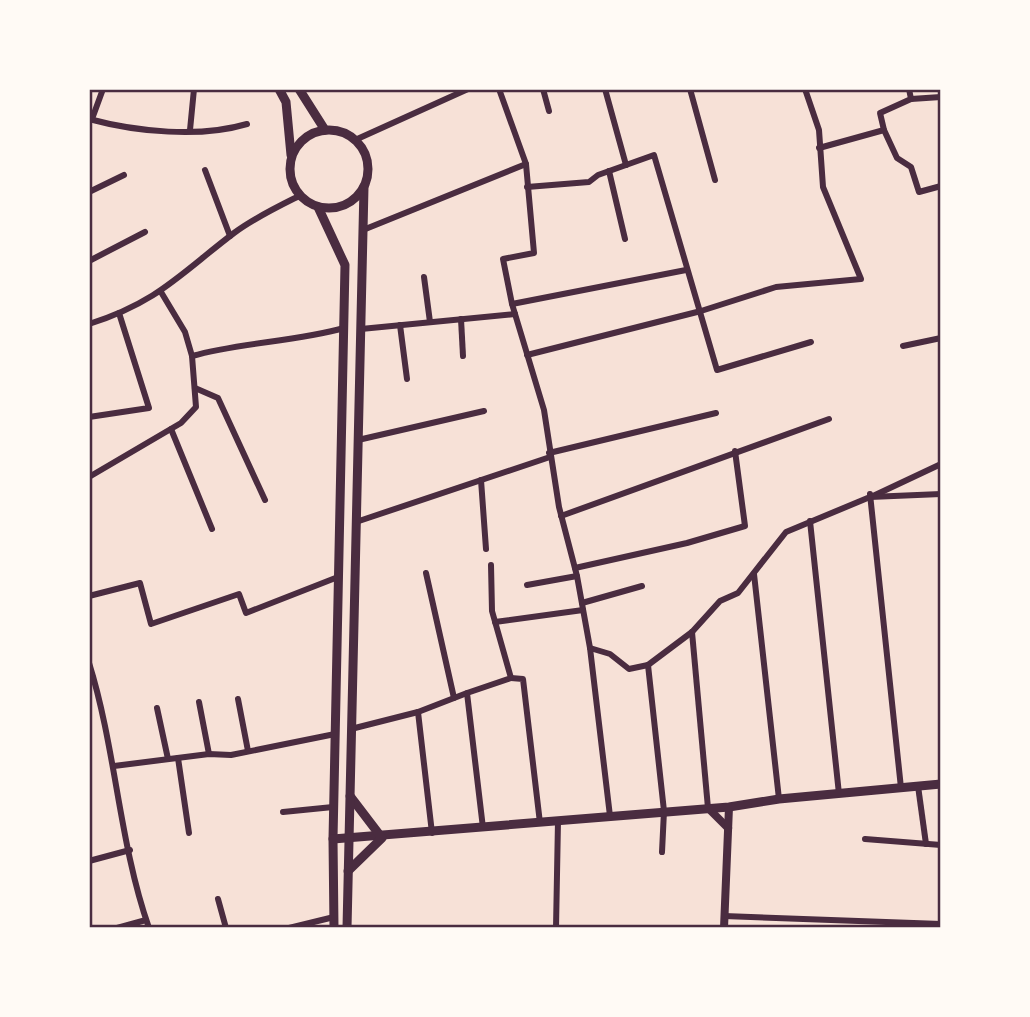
<svg xmlns="http://www.w3.org/2000/svg" width="1030" height="1017" viewBox="0 0 1030 1017" font-family="'Golos Text',sans-serif">
<style>
.lines{fill:none;stroke-linecap:round;stroke-linejoin:round}
.minor{stroke:#4a2c40;stroke-width:6}
.tertiary{stroke:#4a2c40;stroke-width:8}
.secondary{stroke:#4a2c40;stroke-width:9}
.neatline{fill:none;stroke:#4a2c40;stroke-width:2.5}
</style>
<rect width="100%" height="100%" fill="#f7e1d7"/>
<g class="lines">
<g class="minor">
<polyline points="499,89 526,164 534,253 503,259 512,304 544,410 559,507 577,576 590,648 610,816"/>
<polyline points="543,89 549,111"/>
<polyline points="605,89 626,165"/>
<polyline points="690,89 715,180"/>
<polyline points="911,99 941,97"/>
<path d="M89,119C137,132 200,138 247,124"/>
<polyline points="92,119 103,89"/>
<polyline points="190,130 194,89"/>
<polyline points="884,130 880,113 911,99 909,89"/>
<polyline points="355,140 468,89"/>
<polyline points="819,148 884,130 897,158 911,167 919,192 941,186"/>
<polyline points="205,170 230,236"/>
<polyline points="609,171 625,239"/>
<polyline points="527,187 589,182 598,175 654,155 717,370 811,342"/>
<polyline points="89,192 124,175"/>
<polyline points="363,230 526,164"/>
<polyline points="89,261 145,232"/>
<polyline points="424,277 430,322"/>
<path d="M161,292L185,332L192,356C242,342 294,342 344,328"/>
<polyline points="512,304 686,270"/>
<polyline points="461,319 463,356"/>
<path d="M89,324C158,302 180,274 234,233C254,218 277,207 299,196"/>
<polyline points="400,325 407,379"/>
<polyline points="361,329 515,314"/>
<polyline points="903,346 941,338"/>
<polyline points="527,355 701,311 776,287 861,279 823,187 819,130 805,89"/>
<polyline points="195,388 218,398 265,500"/>
<polyline points="89,417 149,408 119,313"/>
<polyline points="171,429 212,529"/>
<polyline points="358,440 484,411"/>
<polyline points="549,453 716,413"/>
<polyline points="89,477 181,423 196,407 192,356"/>
<polyline points="481,480 486,549"/>
<polyline points="870,494 901,788"/>
<polyline points="873,496 941,464"/>
<polyline points="561,516 829,419"/>
<polyline points="810,521 839,794"/>
<polyline points="356,522 550,457"/>
<polyline points="575,568 687,543 745,526 735,451"/>
<polyline points="426,573 454,698"/>
<polyline points="754,574 779,799"/>
<polyline points="527,585 577,576"/>
<polyline points="89,596 140,583 151,624 239,594 246,613 338,577"/>
<polyline points="582,603 642,586"/>
<polyline points="495,622 583,610"/>
<polyline points="692,632 708,808"/>
<polyline points="590,648 610,654 629,669 648,665 692,632 720,601 738,593 786,532 870,497 941,494"/>
<path d="M89,663C116,749 119,843 149,928"/>
<polyline points="648,665 664,811 662,852"/>
<polyline points="511,678 523,679 540,823"/>
<polyline points="238,699 248,751"/>
<polyline points="199,702 209,754"/>
<polyline points="157,708 168,759"/>
<polyline points="418,712 432,833"/>
<polyline points="351,729 418,712 467,693"/>
<polyline points="178,758 189,833"/>
<polyline points="114,766 209,754 231,755 335,734"/>
<polyline points="918,786 926,844"/>
<polyline points="283,812 333,807"/>
<polyline points="483,828 467,693 511,678 492,611 491,565"/>
<polyline points="865,839 941,845"/>
<polyline points="89,861 130,850"/>
<polyline points="218,899 226,928"/>
<polyline points="724,916 941,924"/>
<polyline points="117,928 146,920"/>
<polyline points="289,928 334,917"/>
<polyline points="556,928 558,821"/>
</g>
<g class="tertiary">
<polyline points="708,808 728,828"/>
<polyline points="724,928 729,807"/>
</g>
<g class="secondary">
<polyline points="279,89 286,102 291,155"/>
<polyline points="299,89 325,130"/>
<circle cx="329" cy="169" r="39"/>
<polyline points="318,207 345,265 333,839 334,928"/>
<polyline points="333,839 729,807 779,799 941,784"/>
<polyline points="348,871 382,838 350,796"/>
<polyline points="347,928 364,187"/>
</g>
</g>
<rect width="1030" height="1017" fill="none" stroke="#fffaf5" stroke-width="182"/>
<rect x="91" y="91" width="848" height="835" class="neatline"/>
</svg>
